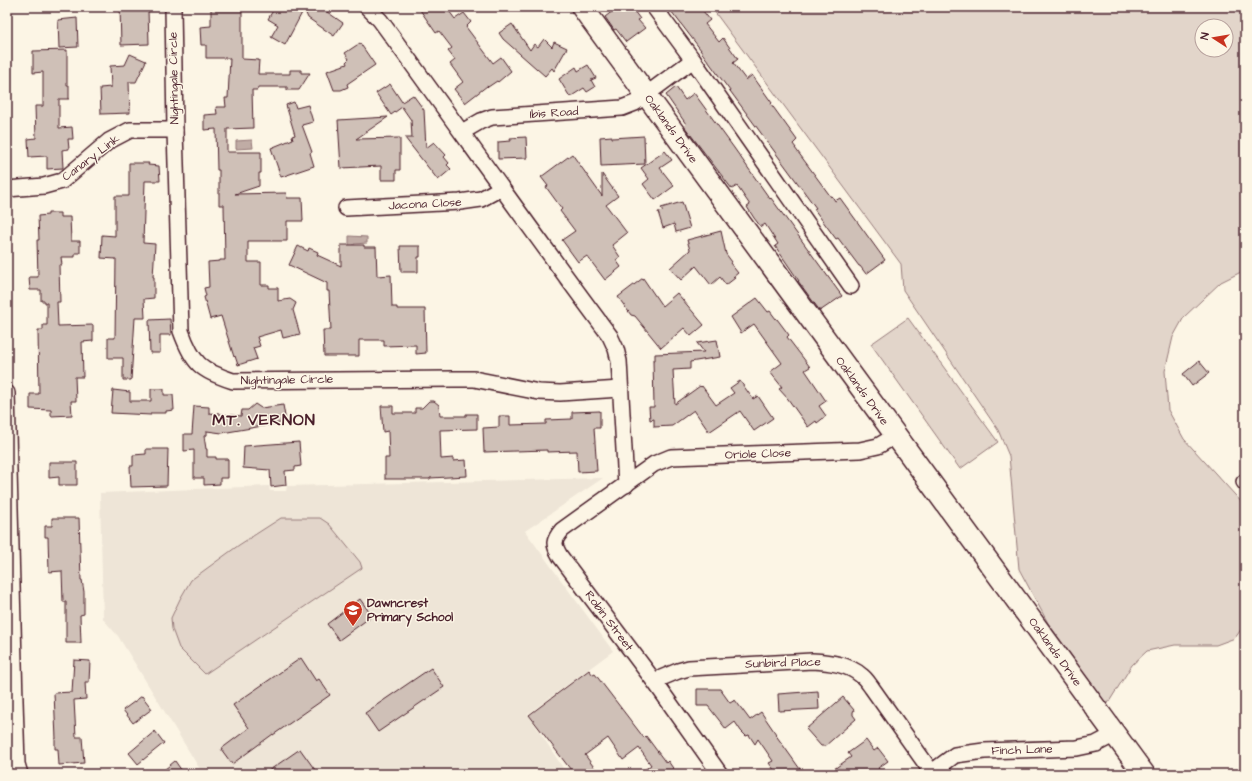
<svg xmlns="http://www.w3.org/2000/svg" width="1252" height="781" viewBox="0 0 1252 781" font-family="'Architects Daughter',sans-serif">
<style>
.built{fill:#eee5d7}
.green{fill:#e2d5ca;stroke:#967a7a;fill-rule:evenodd}
.water{fill:#c0aca5;stroke:#917474}
.building{fill:#cfc0b7;stroke:#4a1f2b}
.lines{fill:none;stroke-linecap:round;stroke-linejoin:round}
.street-casing{stroke:#4a1f2b;stroke-width:18}
.secondary-casing{stroke:#4a1f2b;stroke-width:24}
.street{stroke:#fcf5e5;stroke-width:15}
.secondary{stroke:#fcf5e5;stroke-width:21}
.labels{text-anchor:middle;dominant-baseline:central;stroke-width:3;stroke-linejoin:round;paint-order:stroke}
.street-label{font-size:12px;fill:#4a1f2b;stroke:#fcf5e5}
.poi-label{font-size:12px;font-weight:bold;fill:#4a1f2b;stroke:#fcf5e5;text-anchor:start}
.district-label{font-size:16px;font-weight:bold;letter-spacing:1px;fill:#4a1f2b;stroke:#fcf5e5}
</style>
<rect width="100%" height="100%" fill="#fcf5e5"/>
<filter id="ink" filterUnits="userSpaceOnUse"><feTurbulence type="fractalNoise" baseFrequency=".025" numOctaves="2"/><feDisplacementMap in="SourceGraphic" scale="8" xChannelSelector="R" yChannelSelector="G"/><feConvolveMatrix kernelMatrix="1 2 1 2 8 2 1 2 1" color-interpolation-filters="sRGB"/></filter>
<g filter="url(#ink)">
<polygon class="built" points="603,478 525,531 613,651 528,714 563,768 555,774 203,774 118,636 103,619 100,493 269,486 270,491 286,491 287,486"/>
<g class="green">
<path d="M711,7H1245V270L1221,282L1184,317L1173,337L1165,371L1168,410L1184,439L1245,506V624L1235,638L1216,645H1175L1147,651L1132,665L1107,705L1048,623L1019,569L1009,456L998,430L903,290L901,264ZM1202,26H1226V50H1202Z"/>
<polygon points="908,318 998,442 960,469 871,344"/>
<polygon points="281,518 320,518 329,524 360,562 362,568 205,674 179,648 172,629 171,618 180,599 191,580 239,545"/>
</g>
<g class="water">
<polygon points="252,140 253,148 236,149 236,141"/>
<polygon points="349,236 367,237 367,243 354,244 354,246 349,246"/>
</g>
<g class="building">
<polygon points="120,7 144,7 143,10 148,10 149,44 121,45"/>
<polygon points="211,7 242,7 242,59 259,60 258,74 290,74 290,70 301,70 301,73 310,73 299,90 287,90 287,87 258,87 257,90 252,90 253,128 227,129 227,152 261,152 261,173 259,173 259,186 235,194 286,193 287,198 302,198 303,221 287,221 287,241 248,241 248,262 261,262 261,285 269,285 269,288 278,288 278,301 290,299 296,303 293,310 300,334 283,338 281,330 257,337 260,346 253,348 257,359 238,365 235,356 234,357 221,316 210,319 204,297 206,296 204,288 209,287 208,262 220,261 220,260 225,260 224,205 219,205 219,170 217,170 216,129 204,130 204,115 217,114 216,107 226,107 225,98 228,98 230,58 206,58 206,45 201,45 200,27 211,26"/>
<polygon points="275,7 320,7 343,23 334,36 308,18 304,9 285,45 271,37 278,25 268,19"/>
<polygon points="418,7 446,7 455,19 464,13 471,22 466,27 493,63 501,57 511,71 498,82 497,81 488,87 487,86 465,103 454,89 463,82 450,64 455,60 448,51 452,48 439,31 436,33"/>
<polygon points="618,7 631,7 640,19 638,20 645,28 626,42 616,29 614,30 605,17"/>
<polygon points="668,7 700,7 710,20 705,24 719,42 723,38 730,48 738,59 733,63 746,80 752,75 772,103 771,104 797,140 793,144 796,148 795,148 831,197 832,196 835,201 840,198 885,260 866,274 860,266 859,266 838,238 836,239 814,209 816,208 700,50 701,50"/>
<polygon points="77,18 78,47 59,48 58,20"/>
<polygon points="512,24 530,50 534,44 538,47 544,39 552,47 554,42 567,48 554,71 552,68 545,76 503,39 499,33"/>
<polygon points="360,43 375,65 347,84 348,87 341,90 334,90 327,71 347,64 346,62 349,59 345,53"/>
<polygon points="67,50 67,85 69,85 69,99 59,99 59,128 72,127 73,139 68,139 69,149 62,150 63,168 47,169 47,156 29,157 28,139 36,138 35,106 43,106 43,72 33,73 33,51"/>
<polygon points="130,54 146,61 136,82 129,82 130,113 101,114 100,88 111,87 110,66 125,65"/>
<polygon points="588,65 596,78 591,80 595,87 587,92 584,88 570,97 559,79 576,67 578,71"/>
<polygon points="390,84 402,102 413,95 424,110 426,148 434,142 446,155 444,157 449,163 447,165 451,169 438,180 405,138 412,138 411,120 402,107 391,115 376,93"/>
<polygon points="676,87 685,100 694,93 734,148 770,199 771,198 792,227 842,296 820,311 798,281 799,281 775,246 778,244 765,224 761,227 754,218 747,207 750,205 737,186 732,189 684,126 686,124 666,95"/>
<polygon points="294,102 296,108 308,105 313,122 302,125 312,152 310,153 314,166 281,177 271,148 293,139 292,136 295,135 286,105"/>
<polygon points="388,117 356,139 400,138 400,170 396,170 396,180 381,180 381,166 341,168 338,120"/>
<polygon points="612,136 612,138 644,136 645,164 601,166 600,137"/>
<polygon points="526,137 527,158 498,159 498,142 511,141 510,138"/>
<polygon points="665,151 672,160 660,168 674,186 655,200 643,184 649,179 641,168"/>
<polygon points="572,154 602,196 602,174 618,196 606,205 627,233 612,245 620,257 616,260 621,267 605,280 587,256 578,262 562,240 575,231 560,211 562,209 546,187 548,186 541,177"/>
<polygon points="129,163 149,163 148,165 159,166 160,181 145,181 143,243 155,244 153,277 154,277 154,298 144,299 145,318 135,318 131,380 123,380 123,358 108,358 108,338 115,338 116,259 101,258 102,235 115,236 115,196 129,196"/>
<polygon points="682,202 690,228 676,232 674,224 663,228 658,212 663,211 661,208"/>
<polygon points="48,213 60,213 60,217 70,217 71,241 80,241 80,253 75,253 75,257 61,257 62,265 59,265 60,302 57,302 58,326 93,325 93,341 82,342 83,377 75,377 76,401 71,401 72,415 51,416 51,410 30,409 30,394 39,394 38,330 43,330 43,325 47,325 47,303 45,303 45,301 41,301 41,290 30,290 29,277 38,277 37,240 39,240 38,216 48,215"/>
<polygon points="721,231 726,254 732,262 730,263 738,273 733,277 735,278 726,285 720,277 711,285 696,266 681,280 670,268 690,250 687,240"/>
<polygon points="341,245 364,245 364,247 376,247 377,276 391,275 392,307 397,307 397,309 425,309 426,353 416,354 416,345 384,346 384,340 359,340 359,356 324,356 323,330 331,330 329,291 327,291 327,283 289,265 298,246 308,251 309,248 318,252 317,255 341,266"/>
<polygon points="400,246 420,246 420,257 418,257 418,272 401,272"/>
<polygon points="643,278 662,306 677,293 704,325 691,336 684,328 661,348 635,316 631,315 618,297"/>
<polygon points="757,298 768,312 770,311 776,319 777,319 789,335 787,337 810,367 805,370 826,401 819,406 826,416 817,423 816,421 808,427 788,399 779,389 782,387 770,372 782,363 754,324 741,333 731,317"/>
<polygon points="170,319 171,335 160,335 160,353 150,353 149,320"/>
<polygon points="717,340 720,357 690,362 690,369 673,370 675,404 700,386 701,387 702,386 716,405 734,393 730,388 740,381 753,399 758,396 773,418 754,431 740,411 709,432 694,410 672,426 654,427 654,419 650,420 649,407 654,407 653,360 655,360 655,354 704,352 697,343"/>
<polygon points="1199,361 1209,373 1192,386 1183,374"/>
<polygon points="151,389 164,389 164,395 173,395 174,410 166,411 166,413 151,413 151,415 111,413 113,390 130,392 130,401 151,401"/>
<polygon points="429,401 434,401 439,405 440,416 466,416 466,414 477,414 477,429 440,430 441,459 453,458 453,461 466,460 467,476 430,478 430,479 385,479 385,458 389,458 388,431 383,432 381,406 393,406 393,413 415,413 415,408 422,408"/>
<polygon points="255,404 261,408 283,405 286,422 222,433 207,431 207,435 204,436 206,449 207,449 207,457 216,457 216,459 228,459 228,478 220,478 220,484 204,485 204,478 194,478 194,450 184,451 184,434 192,434 194,406 209,407 209,413 241,416 242,410 248,410"/>
<polygon points="600,411 600,428 594,428 597,471 578,472 577,451 547,452 547,450 484,452 483,428 499,427 499,416 510,416 510,425 546,424 546,420 572,419 572,412"/>
<polygon points="299,442 301,466 295,467 295,470 285,471 286,485 271,487 270,470 243,468 244,446"/>
<polygon points="146,449 168,449 167,486 131,487 130,466 133,466 133,455 146,454"/>
<polygon points="49,462 77,462 77,485 59,485 59,477 49,478"/>
<polygon points="52,518 79,518 81,580 82,580 84,592 84,614 80,615 81,643 66,643 66,602 63,602 62,571 49,572 48,537 45,537 45,526 52,526"/>
<polygon points="360,599 372,616 339,640 327,624"/>
<polygon points="301,658 316,681 319,679 330,695 273,735 273,734 232,764 221,749 249,728 233,705"/>
<polygon points="74,660 90,661 89,682 85,682 86,699 74,700 76,737 82,737 84,763 59,765 58,749 55,749 55,739 56,739 54,693 72,692"/>
<polygon points="431,668 444,687 378,732 365,713"/>
<polygon points="589,670 593,675 595,674 644,738 646,736 666,763 668,761 677,774 639,774 651,765 639,748 623,760 608,738 585,755 599,774 574,774 529,715"/>
<polygon points="697,689 720,689 730,703 735,700 750,720 761,712 776,734 775,734 800,769 794,774 777,774 769,763 773,761 758,739 755,744 749,735 746,736 741,731 735,722 726,729 708,706 697,706"/>
<polygon points="818,691 819,709 779,711 778,694"/>
<polygon points="142,696 152,709 133,723 123,710"/>
<polygon points="843,697 854,710 853,712 853,715 856,719 825,746 821,746 806,729"/>
<polygon points="155,731 164,743 138,764 129,753"/>
<polygon points="866,740 874,751 878,748 888,761 878,768 883,774 827,774 851,757 848,753"/>
<polygon points="300,749 318,774 264,774"/>
<polygon points="175,761 184,774 159,774"/>
</g>
<g class="lines">
<g class="street-casing">
<g id="street">
<path d="M173,7L175,130L181,331C193,364 200,370 233,381L454,379H474L539,392L560,393L620,389"/>
<path d="M367,7L380,20C457,125 532,232 610,336L616,349L619,361L626,485"/>
<polyline points="654,7 693,60 851,286"/>
<polyline points="462,132 481,121 492,117 622,108 635,103 693,60"/>
<polyline points="7,189 44,186 62,181 109,141 130,130 175,130"/>
<polyline points="346,208 460,202 481,199 501,188"/>
<polyline points="7,393 15,701 17,764 20,774"/>
<polyline points="1244,482 1245,483"/>
<path d="M654,681L678,671L689,668L812,661C829,662 849,664 862,676C866,679 869,684 872,688L933,774"/>
<polyline points="932,772 955,755 984,751 1077,748 1096,744 1115,734"/>
<path d="M720,774L654,681L560,556C553,544 553,541 562,530L654,464L671,457L860,450L878,446L895,436"/>
</g>
</g>
<g class="secondary-casing">
<polyline id="secondary" points="582,7 1144,774"/>
</g>
<use href="#street" class="street"/>
<use href="#secondary" class="secondary"/>
</g>
</g>
<defs>
<g id="school-pin" transform="scale(1)"><path d="M0 17L-7.5 6A9.5 9.5 0 1 1 7.5 6Z" fill="#c8321e" stroke="#fcf5e5"/><path d="M0-5L7-2L0 1L-7-2ZM-4 1L0 2.5L4 1V4Q0 6-4 4Z" fill="#fff"/></g>
</defs>
<g fill-rule="evenodd">
<use href="#school-pin" x="353" y="610"/>
</g>
<g class="labels">
<g class="street-label">
<text transform="translate(174 78) rotate(-91)">Nightingale Circle</text>
<text transform="translate(554 113) rotate(-4)">Ibis Road</text>
<text transform="translate(671 129) rotate(54)">Oaklands Drive</text>
<text transform="translate(91 158) rotate(-37)">Canary Link</text>
<text transform="translate(425 204) rotate(-3)">Jacona Close</text>
<text transform="translate(287 380) rotate(-1)">Nightingale Circle</text>
<text transform="translate(862 391) rotate(54)">Oaklands Drive</text>
<text transform="translate(758 454) rotate(-2)">Oriole Close</text>
<text transform="translate(609 621) rotate(53)">Robin Street</text>
<text transform="translate(1055 652) rotate(54)">Oaklands Drive</text>
<text transform="translate(783 663) rotate(-2)">Sunbird Place</text>
<text transform="translate(1022 750) rotate(-2)">Finch Lane</text>
</g>
<g class="poi-label">
<text x="367" y="603">Dawncrest<tspan x="367" dy="14">Primary School</tspan></text>
</g>
<g class="district-label">
<text x="264" y="420">MT. VERNON</text>
</g>
</g>
<rect width="1252" height="781" fill="none" stroke="#fcf5e5" stroke-width="24"/>
<rect x="12" y="12" width="1228" height="757" fill="none" stroke="#4a1f2b" stroke-width="1.5" filter="url(#ink)"/>
<g transform="translate(1214 38) rotate(282)"><circle r="19" fill="#fcf5e5" stroke="#b59f9b"/>
<path d="M0-3L7 15L0 10L-7 15Z" fill="#c8321e"/>
<text y="-6" font-size="11" font-weight="bold" text-anchor="middle" fill="#4a1f2b">N</text>
</g>
</svg>
